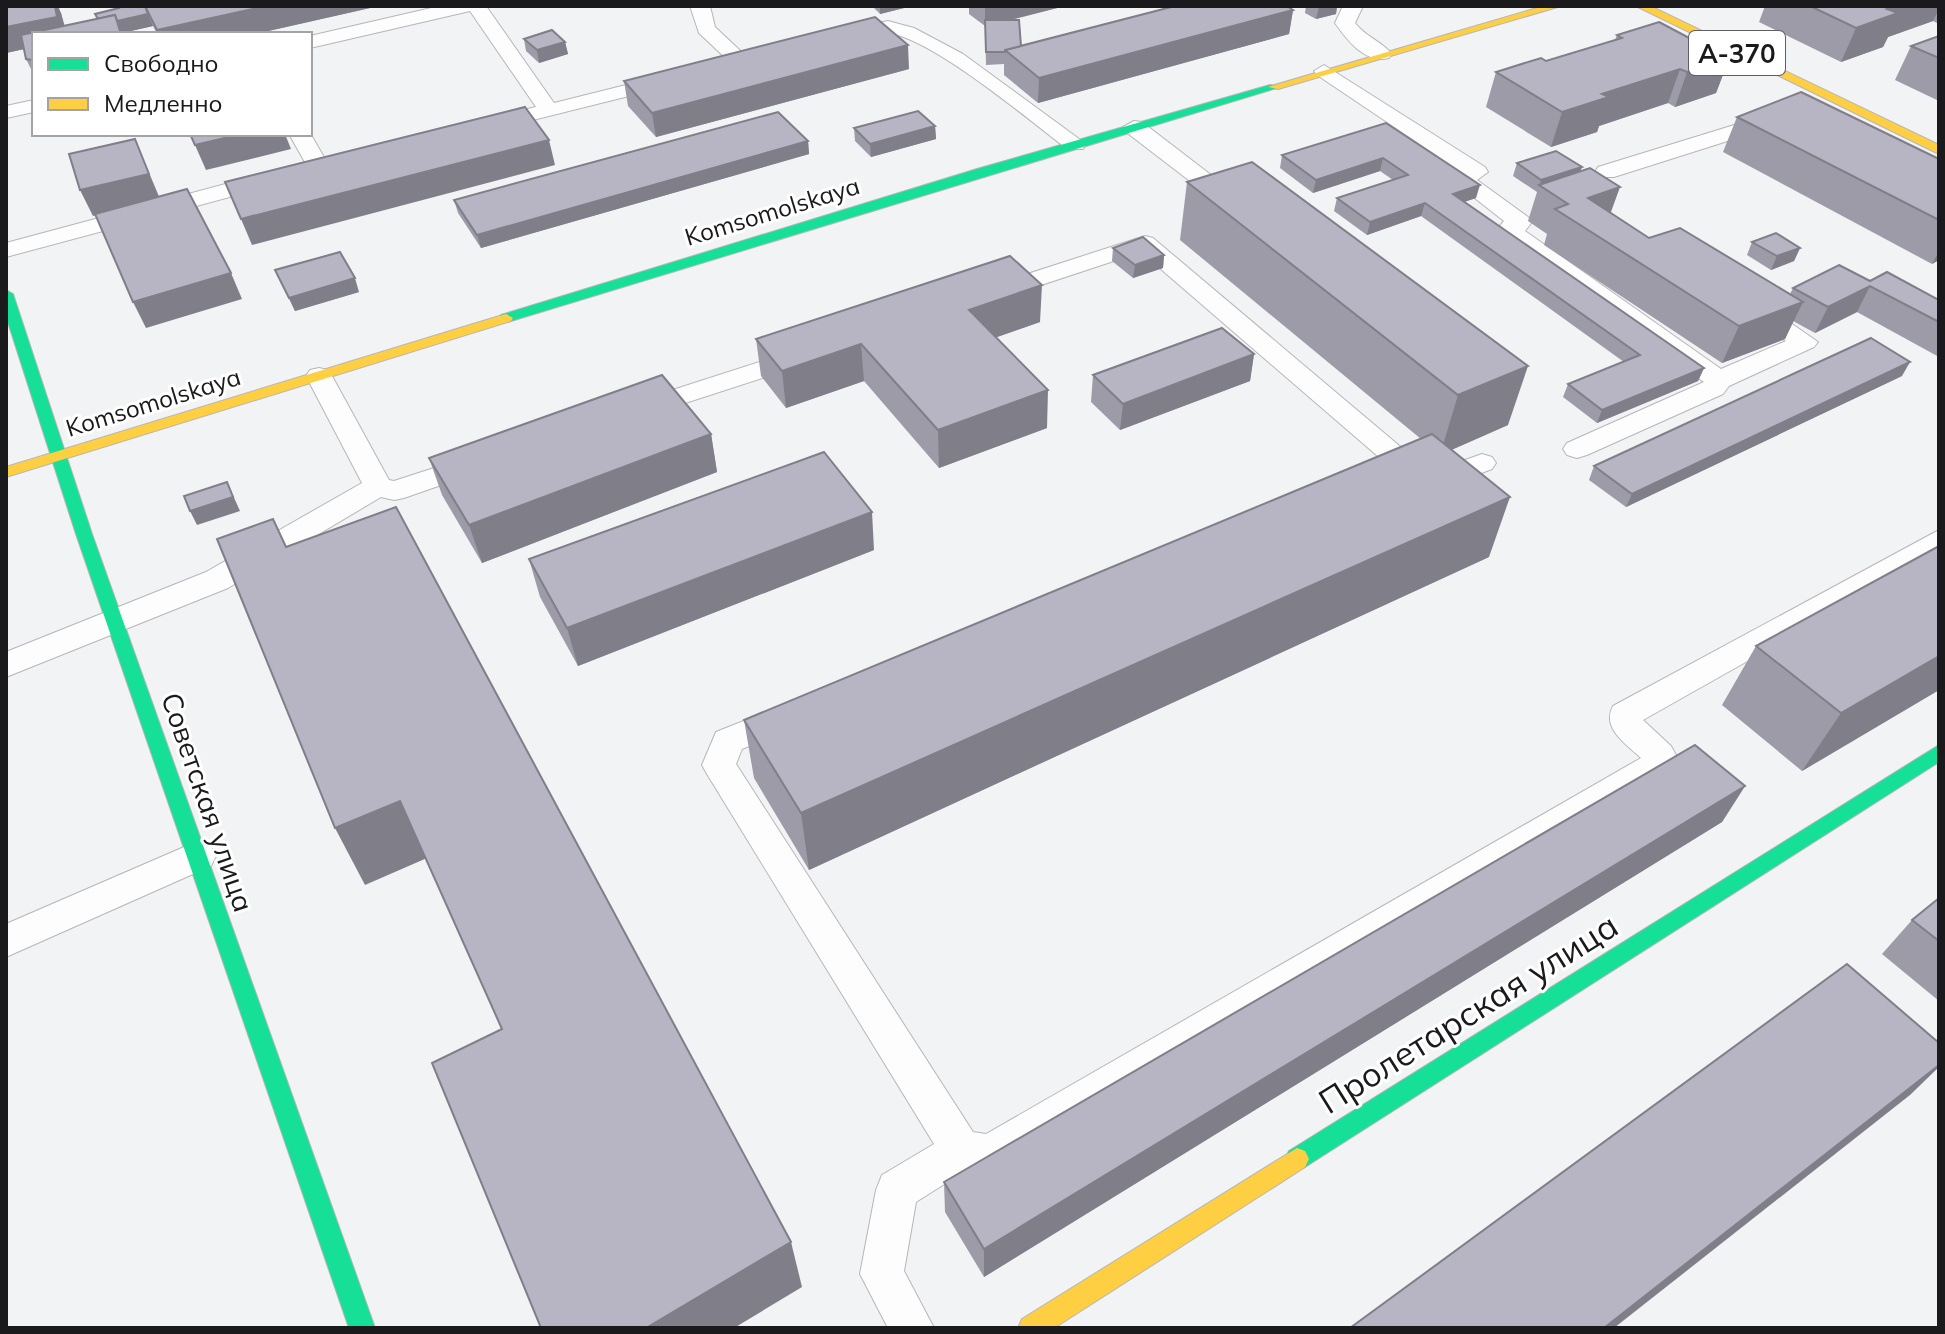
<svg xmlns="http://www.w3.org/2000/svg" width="1945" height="1334" viewBox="0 0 1945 1334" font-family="Mulish,sans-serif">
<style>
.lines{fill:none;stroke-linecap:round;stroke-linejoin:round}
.lane-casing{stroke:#b6b6b8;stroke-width:2}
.fast-casing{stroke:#b6b6b8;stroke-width:2}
.slow-casing{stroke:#b6b6b8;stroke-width:2}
.lane{fill:#fdfdfe;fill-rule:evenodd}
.fast{fill:#16e098;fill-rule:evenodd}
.slow{fill:#ffcf43;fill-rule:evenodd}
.wall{fill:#9d9ba8}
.shaded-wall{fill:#807e88}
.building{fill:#b7b4c3;stroke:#807e88;stroke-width:2}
.labels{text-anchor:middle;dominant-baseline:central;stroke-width:6;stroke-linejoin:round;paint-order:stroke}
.far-street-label{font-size:24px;fill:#1a1a1c;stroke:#fff}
.shield{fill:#fff;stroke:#5f5f60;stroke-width:2}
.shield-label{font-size:26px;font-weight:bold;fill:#1a1a1c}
.street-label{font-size:28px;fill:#1a1a1c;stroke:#fff}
.near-street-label{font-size:34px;fill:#1a1a1c;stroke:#fff}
</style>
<rect width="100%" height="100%" fill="#f2f3f5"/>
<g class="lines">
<g class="lane-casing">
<g id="lane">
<polygon points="440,6 486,6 554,103 666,75 676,81 673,85 489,131 481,130 478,125 481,120 536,107 470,11 310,48 310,36"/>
<polygon points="690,6 710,6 715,27 748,58 751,62 748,66 734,66 699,33"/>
<path d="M1343,6H1363L1355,23C1366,37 1381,41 1392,54L1389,58C1365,64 1347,40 1335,23Z"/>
<path d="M888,21L914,28L963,54L1086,144L1083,149H1067C1028,119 934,40 889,33C875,31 859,39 846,42L836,36L839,32Z"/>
<polygon points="1324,65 1485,167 1488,172 1477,180 1528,217 1532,222 1525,231 1721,369 1786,341 1744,313 1740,308 1744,303 1762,303 1818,342 1814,347 1729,386 1723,394 1587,455 1577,458 1567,455 1563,449 1567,443 1704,382 1507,240 1499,227 1504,221 1449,178 1460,171 1317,75 1314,71"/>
<polygon points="34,100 34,112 6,118 6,106"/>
<polygon points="1770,114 1778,115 1781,120 1778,125 1614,177 1598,177 1595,172 1598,167"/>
<polygon points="1134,121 1142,122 1241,198 1244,203 1241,208 1225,208 1126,132 1123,127"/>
<polygon points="310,133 329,166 326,171 310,171 289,134"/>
<polygon points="270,172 278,174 281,179 278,184 6,257 6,243"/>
<polygon points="1145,236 1153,238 1415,459 1419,465 1415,471 1405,474 1395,471 1141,252 1005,297 987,297 984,292 987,287"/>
<polygon points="800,349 809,351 813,357 809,363 639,418 629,416 625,410 629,404"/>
<polygon points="319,368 328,370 332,376 389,480 394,481 477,454 487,457 491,463 487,469 404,498 394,500 381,497 228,588 6,677 6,652 206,572 362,483 306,376 310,370"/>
<polygon points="1482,454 1492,457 1496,463 1492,469 1433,491 1423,489 1419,482 1423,475"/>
<path d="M1939,530V553L1643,720L1671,746L1676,755L1669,774L1005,1168L990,1174L965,1171L916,1202L904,1271L934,1328H888L860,1274L876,1190L882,1175L934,1144L707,774L702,765L716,732L786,704L798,708L802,717L798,726L742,749L736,764L973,1132L986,1134L1641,758C1626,744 1601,728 1613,706Z"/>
<polygon points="198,841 211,846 216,856 211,866 6,957 6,924"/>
</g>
</g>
<g class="fast-casing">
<g id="fast">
<polygon points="1270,85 1280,87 511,321 506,322 499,318 501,315 977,169"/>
<polygon points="6,290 13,294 92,534 375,1328 349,1328 76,534 6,316"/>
<polygon points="1939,745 1939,762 1305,1167 1297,1170 1289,1167 1285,1159 1289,1151"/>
</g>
</g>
<g class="slow-casing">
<g id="slow">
<polygon points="1544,6 1561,6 1278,89 1268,87"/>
<polygon points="1636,6 1650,6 1939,145 1939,154"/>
<polygon points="506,314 513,318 511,321 6,477 6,467"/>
<polygon points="1297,1148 1305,1151 1309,1159 1305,1167 1054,1328 1018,1328 1022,1319"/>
</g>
</g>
<use href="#lane" class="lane"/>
<use href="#fast" class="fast"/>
<use href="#slow" class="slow"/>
</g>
<g class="wall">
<polygon points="6,6 61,13 64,26 98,19 119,9 117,6 379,6 255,34 157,34 153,26 122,33 34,34 34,75 26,59 24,49 6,53"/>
<polygon points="872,6 912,6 880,14"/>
<polygon points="969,6 1065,6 1011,20 1021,46 1169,8 1166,6 1287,6 1293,10 1289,34 1038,103 1004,75 1004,64 986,65 985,26 969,14"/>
<polygon points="1306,6 1337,6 1336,14 1316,19 1305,13"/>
<polygon points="1765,6 1939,6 1939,24 1933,21 1888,37 1883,47 1841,62 1759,22"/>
<polygon points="1617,35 1729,59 1716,93 1675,107 1668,103 1599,126 1597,132 1551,147 1486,107 1496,72 1546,61 1615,40"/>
<polygon points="1939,36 1939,101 1895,80 1911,46"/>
<polygon points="524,39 565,42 568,54 539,63 526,51"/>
<polygon points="909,69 656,137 628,106 624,81"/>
<polygon points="1737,117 1939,159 1939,260 1932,264 1723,152"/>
<polygon points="1386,123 1476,198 1464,202 1704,368 1698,381 1597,423 1563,397 1568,384 1624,362 1421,216 1367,235 1334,211 1337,198 1393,180 1380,171 1313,193 1280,168 1282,155"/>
<polygon points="935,126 936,139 871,157 855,141 854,128"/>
<polygon points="808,141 809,154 481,248 458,213 454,200"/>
<polygon points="1517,163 1582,167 1580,171 1611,213 1649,238 1790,294 1793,288 1870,281 1939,300 1939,357 1857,312 1815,333 1793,321 1785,339 1722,363 1544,245 1547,234 1528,221 1537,192 1513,176"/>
<polygon points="1187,182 1508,425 1451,450 1489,557 809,870 754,778 744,720 1421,439 1180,240"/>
<polygon points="1752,242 1800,248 1794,261 1771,270 1747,255"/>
<polygon points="1113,248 1164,255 1163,268 1133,278 1112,261"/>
<polygon points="275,270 359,292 295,311"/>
<polygon points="1040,322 996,337 1047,428 939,468 864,381 786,408 761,376 756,339"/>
<polygon points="1254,354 1250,381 1120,430 1091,402 1093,375"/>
<polygon points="1902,376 1626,507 1589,480 1594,466"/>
<polygon points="711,434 717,472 482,563 442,495 429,458"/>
<polygon points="874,550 578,666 540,597 529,559"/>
<polygon points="1756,646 1939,690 1802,771 1722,705"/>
<polygon points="1745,786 1722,822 984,1277 945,1212 944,1182"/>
<polygon points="1939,898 1939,1001 1882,954 1912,920"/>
</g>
<g class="shaded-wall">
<polygon points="55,6 58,6 61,13 67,34 34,47 6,53 6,27"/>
<polygon points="266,6 379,6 255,34 158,34 157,30"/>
<polygon points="880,6 912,6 880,14"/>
<polygon points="985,6 1065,6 985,26"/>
<polygon points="1323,6 1337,6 1336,14 1316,19 1319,7"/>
<polygon points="1895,6 1939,6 1939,9 1933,21 1888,37 1883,47 1841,62 1856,28 1887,9"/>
<polygon points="1293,10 1289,34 1038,103 1039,78"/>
<polygon points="148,14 153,26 122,33 123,34 100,24"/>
<polygon points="565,42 568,54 539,63 537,50"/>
<polygon points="908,45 909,69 656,137 652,113"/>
<polygon points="1729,59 1716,93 1675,107 1687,72"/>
<polygon points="1680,69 1668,103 1599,126 1597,132 1551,147 1562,112 1602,94"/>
<polygon points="935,126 936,139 871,157 870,144"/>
<polygon points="242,134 285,134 291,149 206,170 195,145"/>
<polygon points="135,139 160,199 93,216 80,190"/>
<polygon points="549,140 555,165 252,245 241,219"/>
<polygon points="808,141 809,154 481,248 477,235"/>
<polygon points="1383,158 1380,171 1313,193 1316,180"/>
<polygon points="1582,167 1577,180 1540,185 1541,180"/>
<polygon points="1480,185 1476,198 1449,207 1453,194"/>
<polygon points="1620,187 1607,223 1588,198"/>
<polygon points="1425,203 1421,216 1367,235 1370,222"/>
<polygon points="1800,248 1794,261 1771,270 1777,256"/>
<polygon points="1939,251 1939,260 1932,264"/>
<polygon points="1164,255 1163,268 1133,278 1135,265"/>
<polygon points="231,273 242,299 146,328 133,302"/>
<polygon points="355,278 359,292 295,311 289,298"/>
<polygon points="1042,285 1040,322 969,347 969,310"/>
<polygon points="1870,286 1857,312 1815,333 1828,307"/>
<polygon points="1803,302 1785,339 1722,363 1739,326"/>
<polygon points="861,344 864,381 786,408 782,371"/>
<polygon points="1254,354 1250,381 1120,430 1123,404"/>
<polygon points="1910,362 1902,376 1626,507 1632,494"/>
<polygon points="1528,366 1508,425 1440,455 1458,395"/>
<polygon points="1704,368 1698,381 1597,423 1602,410"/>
<polygon points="1048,390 1047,428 939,468 938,430"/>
<polygon points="711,434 717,472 482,563 469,525"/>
<polygon points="227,482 240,511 197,525 190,511"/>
<polygon points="1510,497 1489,557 809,870 801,813"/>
<polygon points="872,512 874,550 578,666 567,628"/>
<polygon points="1939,656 1939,690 1802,771 1841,713"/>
<polygon points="1745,786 1722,822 984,1277 984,1249"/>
<polygon points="400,801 427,858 365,885 335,828"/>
<polygon points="1939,1065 1939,1067 1910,1095 1614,1328 1604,1328"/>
<polygon points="791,1242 802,1287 734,1328 646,1328"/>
</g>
<g class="building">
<polygon points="6,6 55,6 57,17 6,27"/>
<polygon points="118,6 145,6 148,14 117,21 115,15 98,19 95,14 119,8"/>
<polygon points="145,6 266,6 157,30"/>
<polygon points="1175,6 1287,6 1293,10 1039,78 1005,50"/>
<polygon points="1810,6 1895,6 1887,9 1898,13 1856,28"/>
<polygon points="115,15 121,34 34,34 34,60 26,59 21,35"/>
<polygon points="875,17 908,45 652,113 624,81"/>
<polygon points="985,20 1019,20 1021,46 1005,50 1005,52 986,52"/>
<polygon points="1659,22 1729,59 1687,72 1680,69 1602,94 1609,97 1562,112 1496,72 1541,58 1546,61 1622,38 1617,35"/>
<polygon points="552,30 565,42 537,50 524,39"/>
<polygon points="1939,36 1939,58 1911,46"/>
<polygon points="1801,92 1939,159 1939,220 1737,117"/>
<polygon points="525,107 549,140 241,219 225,182"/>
<polygon points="918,111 935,126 870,144 854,128"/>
<polygon points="778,112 808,141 477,235 454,200"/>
<polygon points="1386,123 1480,185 1453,194 1704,368 1602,410 1568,384 1640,355 1425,203 1370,222 1337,198 1408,175 1383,158 1316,180 1282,155"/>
<polygon points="190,134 242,134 195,145"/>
<polygon points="135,139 149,174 80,190 69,154"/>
<polygon points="1556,151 1582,167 1541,180 1517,163"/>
<polygon points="1252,162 1528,366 1458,395 1187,182"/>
<polygon points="1590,168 1620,187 1588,198 1649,238 1680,228 1803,302 1739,326 1555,209 1568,204 1539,185"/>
<polygon points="187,189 231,273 133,302 95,214"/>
<polygon points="1776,233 1800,248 1777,256 1752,242"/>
<polygon points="1143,237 1164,255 1135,265 1113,248"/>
<polygon points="340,252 355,278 289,298 275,270"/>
<polygon points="1010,256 1042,285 969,310 1048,390 938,430 861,344 782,371 756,339"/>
<polygon points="1839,265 1870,281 1887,272 1939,300 1939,322 1870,286 1828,307 1793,288"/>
<polygon points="1222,328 1254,354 1123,404 1093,375"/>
<polygon points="1871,338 1910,362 1632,494 1594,466"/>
<polygon points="662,375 711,434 469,525 429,458"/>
<polygon points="1432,434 1510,497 801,813 744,720"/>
<polygon points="824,452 872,512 567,628 529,559"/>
<polygon points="227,482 233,497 190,511 184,496"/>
<polygon points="396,507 791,1242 646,1328 541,1328 432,1063 502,1029 400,801 335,828 217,539 273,519 286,547"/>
<polygon points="1939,546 1939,656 1841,713 1756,646"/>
<polygon points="1695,745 1745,786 984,1249 944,1182"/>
<polygon points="1939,898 1939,941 1912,920"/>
<polygon points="1847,964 1939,1043 1939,1065 1604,1328 1350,1328"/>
</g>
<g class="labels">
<g class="far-street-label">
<text transform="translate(772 211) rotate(-17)">Komsomolskaya</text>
<text transform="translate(153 402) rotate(-17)">Komsomolskaya</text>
</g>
<rect class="shield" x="1689" y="31" width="96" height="44" rx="6"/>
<g class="shield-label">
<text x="1737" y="53">А-370</text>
</g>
<g class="street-label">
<text transform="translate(208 802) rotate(71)">Советская улица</text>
</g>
<g class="near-street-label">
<text transform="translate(1468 1013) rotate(-32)">Пролетарская улица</text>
</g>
</g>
<rect width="1945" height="1334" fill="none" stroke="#1a1a1c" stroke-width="16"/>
<rect x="32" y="32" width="280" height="104" fill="#ffffff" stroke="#a3a3a4" stroke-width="2"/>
<rect x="48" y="58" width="40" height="12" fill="#16e098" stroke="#a3a3a4" stroke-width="2"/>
<text x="104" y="72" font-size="24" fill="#1a1a1c">Свободно</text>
<rect x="48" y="98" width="40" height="12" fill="#ffcf43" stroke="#a3a3a4" stroke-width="2"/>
<text x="104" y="112" font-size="24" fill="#1a1a1c">Медленно</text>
</svg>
